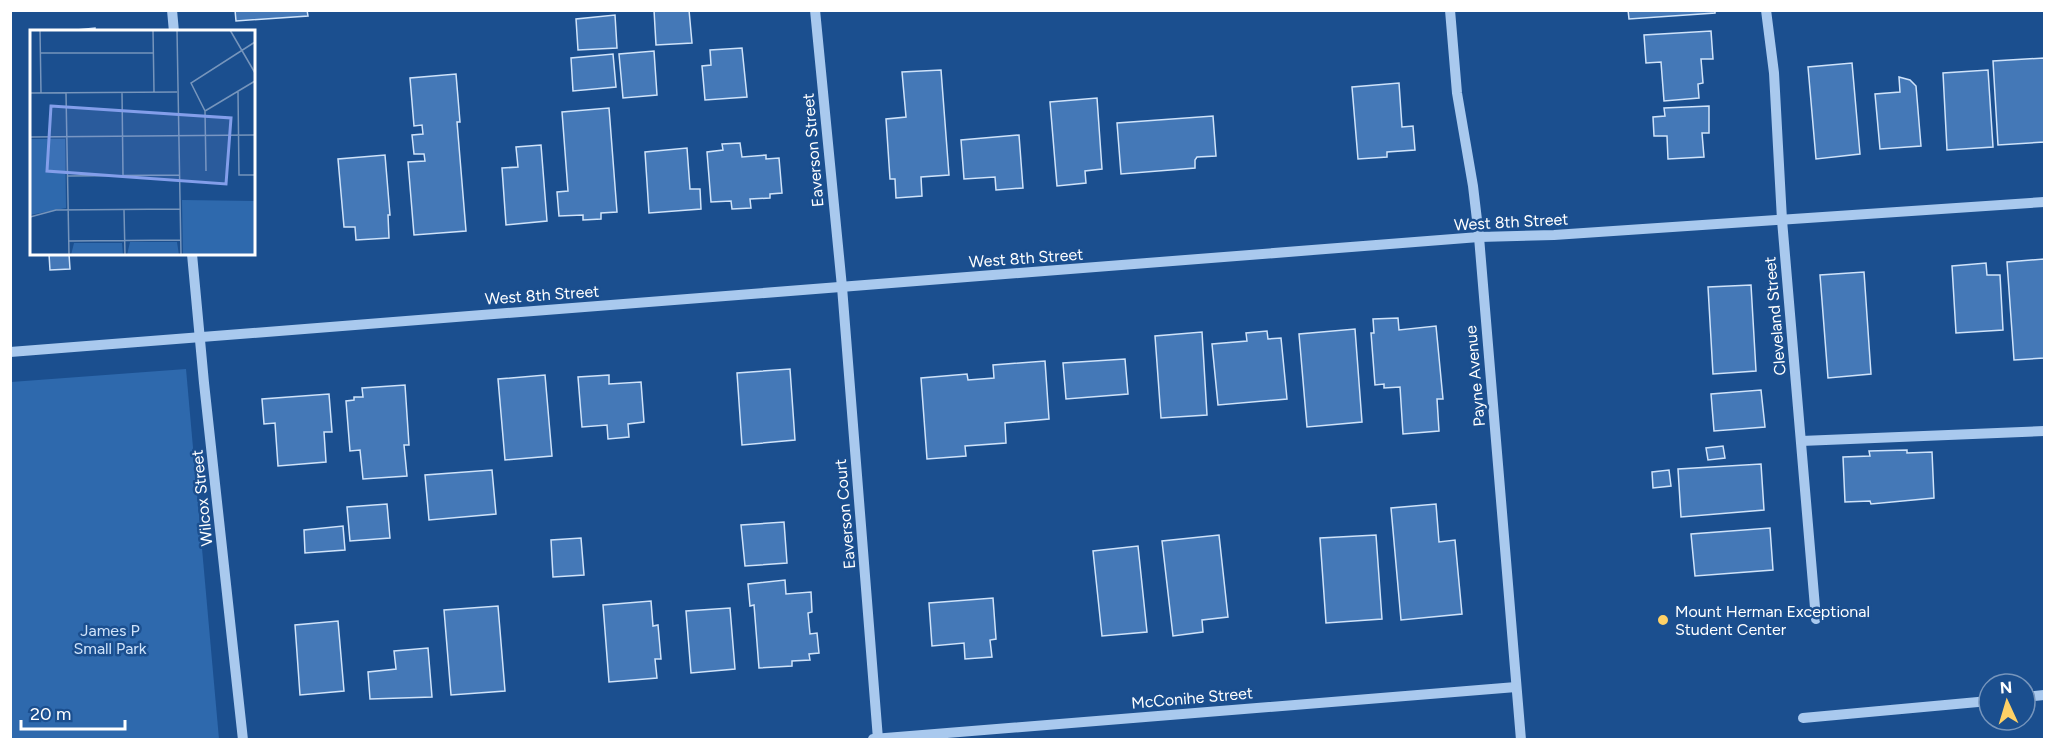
<svg xmlns="http://www.w3.org/2000/svg" width="2055" height="750" viewBox="0 0 2055 750" font-family="Figtree,sans-serif">
<style>
.green{fill:#2e69ad}
.building{fill:#4478b7;stroke:#cfe3fa;stroke-width:1.5}
.lines{fill:none;stroke-linecap:round;stroke-linejoin:round}
.minor{stroke:#a9c9ee;stroke-width:10}
.poi-dot{fill:#ffd166;stroke:#1b4f8f;stroke-width:2}
.labels{text-anchor:middle;dominant-baseline:central;stroke-width:5;stroke-linejoin:round;paint-order:stroke}
.street-label{font-size:16px;fill:#fff;stroke:#1b4f8f}
.poi-label{font-size:16px;fill:#fff;stroke:#1b4f8f;text-anchor:start}
.park-label{font-size:16px;fill:#cfe3fa;stroke:#1b4f8f}
.inset-road{fill:none;stroke:#7695bc;stroke-width:1.5}
.view{fill:#839eea;fill-opacity:0.15;stroke:#839eea;stroke-width:3}
.inset-edge{fill:none;stroke:#fff;stroke-width:3}
</style>
<rect width="100%" height="100%" fill="#1b4f8f"/>
<polygon class="green" points="186,369 219,739 11,739 11,382"/>
<g class="building">
<polygon points="235,10 307,10 308,16 236,21"/>
<polygon points="654,10 689,10 692,43 656,45"/>
<polygon points="1628,10 1715,10 1715,13 1629,19"/>
<polygon points="615,15 617,48 578,50 576,19"/>
<polygon points="95,28 95,32 57,32"/>
<polygon points="1711,31 1713,59 1701,59 1703,83 1698,84 1699,98 1664,101 1661,62 1646,63 1644,35"/>
<polygon points="742,48 747,97 705,100 702,66 711,65 710,50"/>
<polygon points="654,51 657,95 623,98 619,54"/>
<polygon points="613,54 616,87 573,91 571,58"/>
<polygon points="2044,58 2044,142 1998,145 1993,61"/>
<polygon points="1852,63 1860,154 1816,159 1808,67"/>
<polygon points="941,70 949,175 921,177 922,196 896,198 895,179 890,179 886,119 906,117 902,72"/>
<polygon points="1988,70 1993,147 1947,150 1943,73"/>
<polygon points="456,74 460,122 457,122 466,231 414,235 408,162 425,161 424,154 414,154 412,135 423,134 422,125 414,126 410,78"/>
<polygon points="1899,77 1910,80 1916,86 1921,146 1880,149 1875,94 1900,92"/>
<polygon points="1399,83 1402,127 1413,126 1415,150 1387,152 1387,157 1358,159 1352,87"/>
<polygon points="1097,98 1102,169 1085,171 1086,183 1057,186 1050,102"/>
<polygon points="1709,106 1709,133 1702,133 1704,157 1668,159 1667,136 1654,136 1653,117 1665,116 1664,108"/>
<polygon points="609,108 617,212 601,213 601,219 583,220 583,215 559,216 557,192 568,191 562,112"/>
<polygon points="1213,116 1216,156 1197,157 1195,160 1195,168 1121,174 1117,123"/>
<polygon points="1019,135 1023,188 996,190 995,177 964,179 961,140"/>
<polygon points="740,143 742,157 766,155 766,159 779,158 782,193 770,194 770,198 750,199 751,208 732,209 731,201 711,202 707,152 723,150 722,144"/>
<polygon points="541,145 547,221 506,225 502,168 518,167 516,147"/>
<polygon points="687,148 690,189 700,189 701,209 649,213 645,152"/>
<polygon points="385,155 390,215 388,215 389,238 356,240 355,227 344,227 338,159"/>
<polygon points="49,254 69,254 70,269 50,270"/>
<polygon points="2044,259 2044,358 2014,360 2007,262"/>
<polygon points="1986,263 1987,275 2000,275 2003,330 1956,333 1952,266"/>
<polygon points="1864,272 1871,374 1828,378 1820,275"/>
<polygon points="1751,285 1756,371 1713,374 1708,287"/>
<polygon points="1398,318 1399,330 1436,326 1443,399 1437,399 1439,431 1403,434 1400,387 1384,388 1384,384 1375,385 1371,333 1374,333 1373,319"/>
<polygon points="1355,329 1362,422 1307,427 1299,334"/>
<polygon points="1267,331 1268,339 1281,338 1287,399 1218,405 1212,344 1247,341 1246,333"/>
<polygon points="1202,332 1207,415 1161,418 1155,336"/>
<polygon points="1125,359 1128,394 1066,399 1063,363"/>
<polygon points="1045,361 1049,419 1005,423 1006,443 965,446 966,456 927,459 921,378 967,374 968,380 994,378 993,365"/>
<polygon points="790,369 795,440 742,445 737,373"/>
<polygon points="545,375 552,456 505,460 498,379"/>
<polygon points="609,375 609,384 641,382 644,422 628,424 629,437 608,439 607,425 582,427 578,377"/>
<polygon points="405,385 409,445 404,445 407,476 363,479 360,450 350,451 346,401 354,400 354,397 363,397 362,388"/>
<polygon points="1761,390 1765,427 1714,431 1711,394"/>
<polygon points="329,394 332,432 324,432 326,462 278,466 275,423 264,424 262,399"/>
<polygon points="1723,446 1725,458 1708,460 1706,448"/>
<polygon points="1907,450 1907,453 1932,452 1934,498 1871,504 1870,501 1845,502 1843,457 1870,456 1869,451"/>
<polygon points="1761,464 1764,510 1681,517 1678,469"/>
<polygon points="492,470 496,514 429,520 425,475"/>
<polygon points="1669,470 1671,486 1653,488 1652,472"/>
<polygon points="387,504 390,538 350,541 347,507"/>
<polygon points="1436,504 1439,542 1455,540 1462,614 1401,620 1391,508"/>
<polygon points="784,522 787,563 745,566 741,525"/>
<polygon points="343,526 345,550 305,553 304,530"/>
<polygon points="1770,528 1773,570 1695,576 1691,534"/>
<polygon points="1219,535 1228,617 1202,620 1203,632 1173,636 1162,541"/>
<polygon points="1376,535 1382,619 1326,623 1320,538"/>
<polygon points="581,538 584,575 553,577 551,540"/>
<polygon points="1138,546 1147,632 1102,636 1093,551"/>
<polygon points="785,580 786,594 811,592 812,612 808,613 810,634 817,633 819,653 809,654 810,660 792,661 792,666 759,668 754,605 750,606 748,584"/>
<polygon points="993,598 996,639 990,640 992,657 965,659 964,643 932,646 929,603"/>
<polygon points="651,601 653,626 658,625 661,659 655,659 657,678 609,682 603,605"/>
<polygon points="498,606 505,691 451,695 444,610"/>
<polygon points="730,608 735,669 691,673 686,611"/>
<polygon points="338,621 344,691 300,695 295,625"/>
<polygon points="428,648 432,697 370,699 368,672 396,669 394,651"/>
</g>
<g class="lines">
<g class="minor">
<polyline points="172,10 174,32"/>
<polyline points="815,10 842,287 878,739"/>
<polyline points="1450,10 1457,93 1473,186 1479,237 1521,740"/>
<polyline points="1766,10 1774,73 1782,220 1816,619"/>
<polyline points="192,254 204,383 243,740"/>
<polyline points="10,352 1479,237 1554,235 2044,202"/>
<polyline points="1801,441 2044,431"/>
<polyline points="2025,697 2044,695"/>
<polyline points="1803,718 1989,701"/>
<polyline points="873,739 1516,687"/>
</g>
</g>
<circle class="poi-dot" cx="1663" cy="620" r="6"/>
<g class="labels">
<g class="street-label">
<text transform="translate(813 150) rotate(-95)">Eaverson Street</text>
<text transform="translate(1511 222) rotate(-3)">West 8th Street</text>
<text transform="translate(1026 258) rotate(-4)">West 8th Street</text>
<text transform="translate(542 295) rotate(-4)">West 8th Street</text>
<text transform="translate(1775 316) rotate(-95)">Cleveland Street</text>
<text transform="translate(1475 376) rotate(-95)">Payne Avenue</text>
<text transform="translate(202 498) rotate(-96)">Wilcox Street</text>
<text transform="translate(845 514) rotate(-95)">Eaverson Court</text>
<text transform="translate(1192 698) rotate(-5)">McConihe Street</text>
</g>
<g class="poi-label">
<text x="1675" y="611">Mount Herman Exceptional<tspan x="1675" dy="18">Student Center</tspan></text>
</g>
<g class="park-label">
<text x="110" y="630">James P<tspan x="110" dy="18">Small Park</tspan></text>
</g>
</g>
<g transform="translate(30 30)">
<rect width="225" height="225" fill="#1b4f8f"/>
<path d="M0,109H35L36,178L0,185ZM152,170L225,171V225H153ZM100,212H147L149,225H97ZM44,213H92L93,225H41Z" fill="#2e69ad"/>
<path class="inset-road" d="M10,0L11,63M123,0L124,62M147,0L151,225M200,0L225,43M10,23H123M92,62L93,146M208,62L209,145H225M0,63L147,62M36,63L39,225M175,81L225,51M0,107L225,105M176,141L175,81L161,53L225,12M38,146L149,145M94,180L95,225M0,187L26,180L150,179M39,211L151,210"/>
<path class="view" d="M21,76L201,88L196,154L17,141Z"/>
<rect width="225" height="225" class="inset-edge"/>
</g>
<rect width="2055" height="750" fill="none" stroke="#ffffff" stroke-width="24"/>
<g transform="translate(2007 702) rotate(356)"><circle r="28" fill="#1b4f8f" stroke="#7695bc" stroke-width="1.5"/>
<path d="M0-4.5L10 22L0 15L-10 22Z" fill="#ffd166"/>
<text y="-9" font-size="16" font-weight="bold" text-anchor="middle" fill="#ffffff">N</text>
</g>
<path d="M21 720v9h104v-9" fill="none" stroke="#ffffff" stroke-width="3"/>
<text x="30" y="720" font-size="18" fill="#ffffff" stroke="#1b4f8f" stroke-width="4.5" paint-order="stroke">20 m</text>
</svg>
